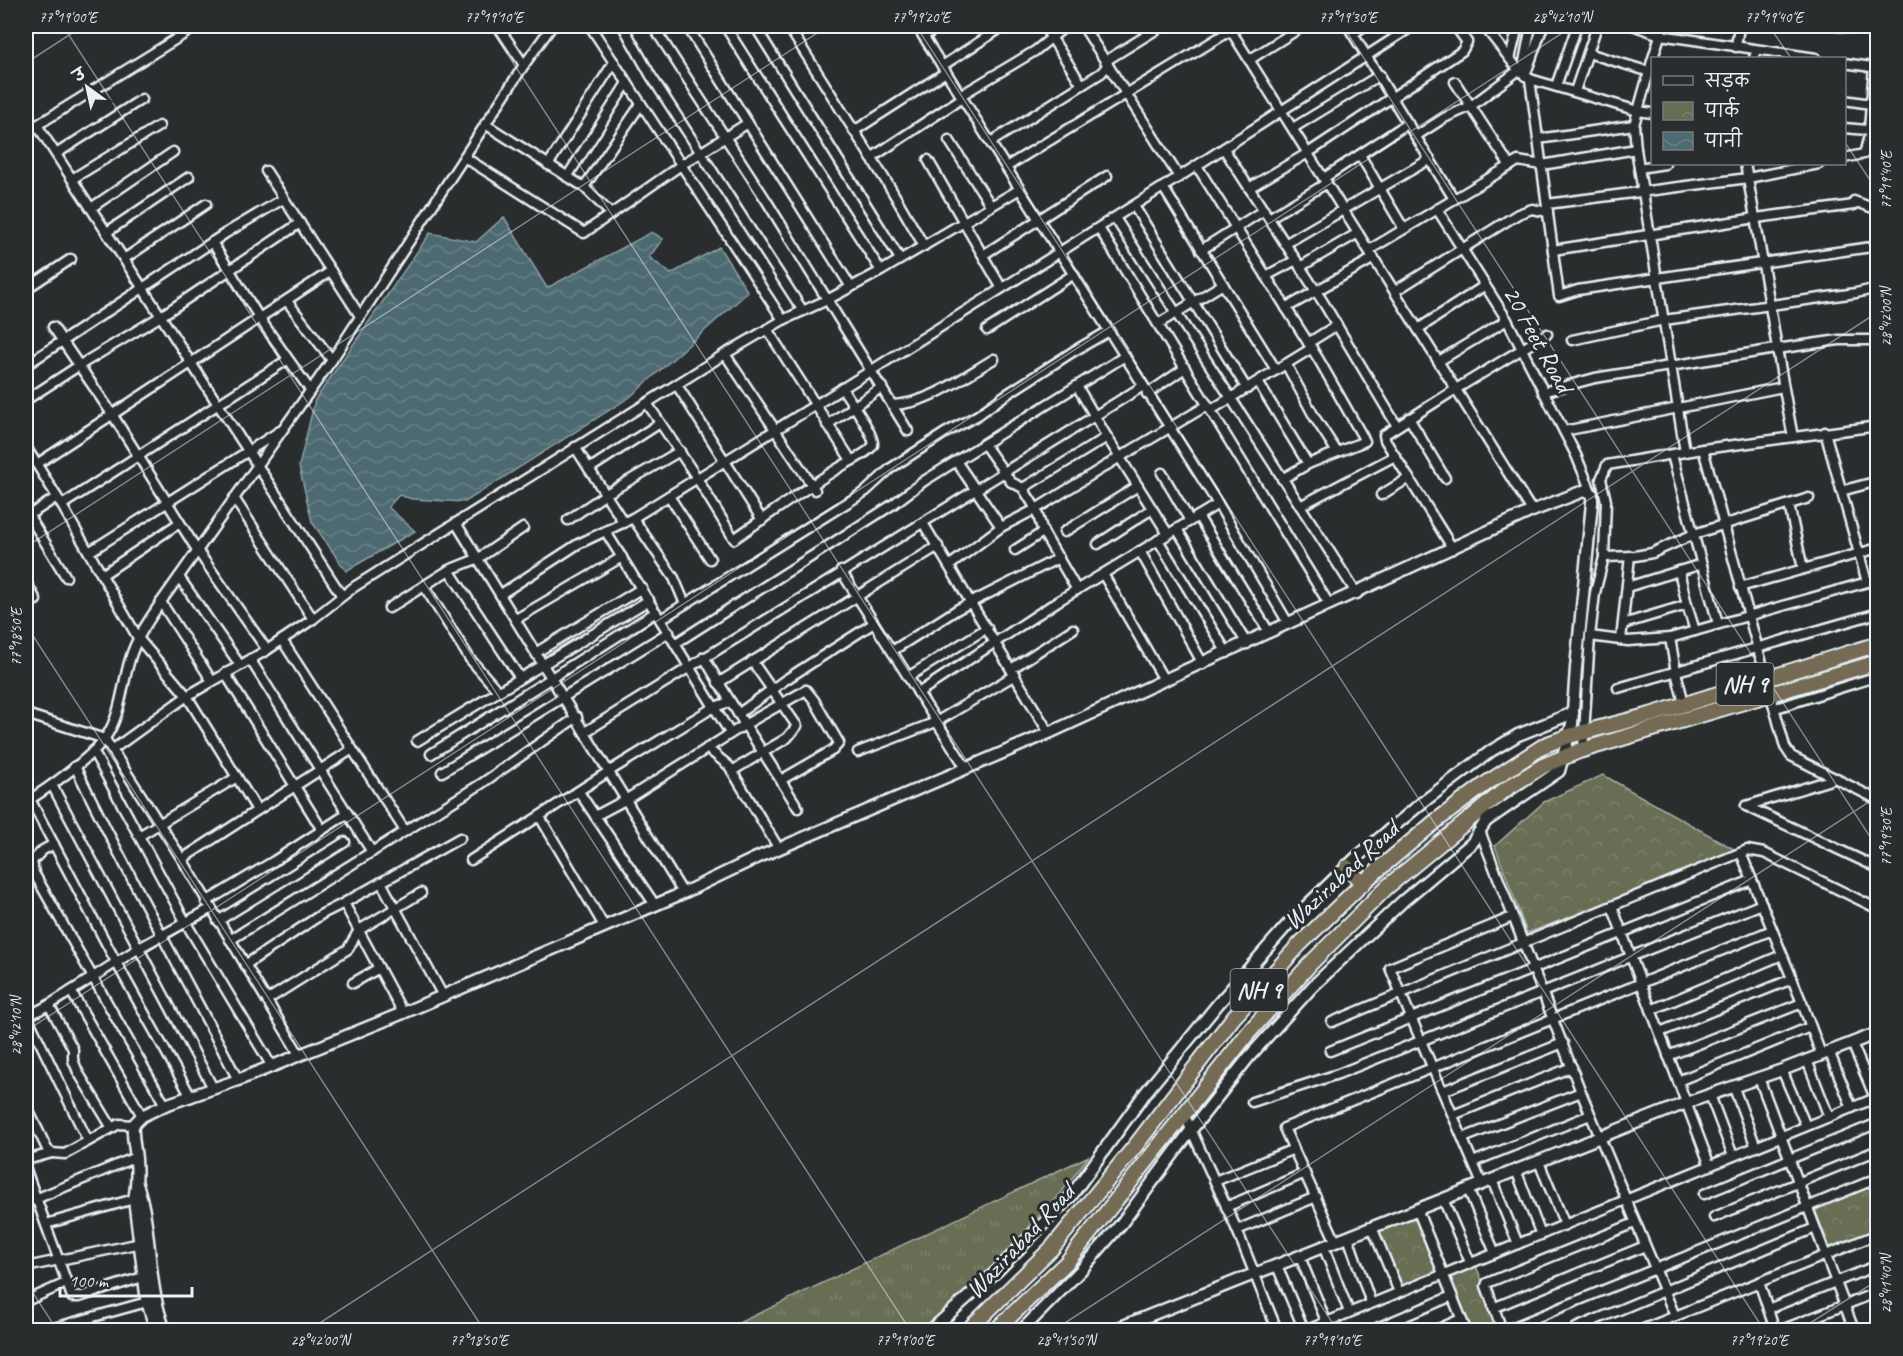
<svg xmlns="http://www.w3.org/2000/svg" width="1903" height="1356" viewBox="0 0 1903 1356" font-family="Caveat,'Playpen Sans Deva',sans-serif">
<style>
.grass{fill:url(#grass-tufts);stroke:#a8afa6;stroke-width:1.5}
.park{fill:url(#park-crowns);stroke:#a8afa6;stroke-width:1.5}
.water{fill:url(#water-waves);stroke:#8ca0a8;stroke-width:1.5}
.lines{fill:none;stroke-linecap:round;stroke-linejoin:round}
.minor-casing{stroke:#e8f1f8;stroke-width:13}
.tertiary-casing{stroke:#e8f1f8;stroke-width:15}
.trunk-casing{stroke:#e8f1f8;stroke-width:18}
.minor{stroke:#2a2d2e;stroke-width:8}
.tertiary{stroke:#2a2d2e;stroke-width:10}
.trunk{stroke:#746b52;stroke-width:14}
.ticks{fill:none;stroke:#e8f1f8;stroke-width:1.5;stroke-opacity:0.45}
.labels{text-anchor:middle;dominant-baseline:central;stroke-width:6;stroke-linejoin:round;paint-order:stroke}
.shield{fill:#2a2d2e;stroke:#afb6bb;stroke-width:1.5}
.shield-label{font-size:24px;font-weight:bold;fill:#e8f1f8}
.street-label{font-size:26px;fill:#e8f1f8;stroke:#2a2d2e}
.neatline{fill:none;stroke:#e8f1f8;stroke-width:2}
.ticks-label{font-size:15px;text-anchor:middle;fill:#e8f1f8}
</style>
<defs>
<pattern id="grass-tufts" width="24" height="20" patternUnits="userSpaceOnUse" patternTransform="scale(1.5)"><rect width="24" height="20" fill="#676d53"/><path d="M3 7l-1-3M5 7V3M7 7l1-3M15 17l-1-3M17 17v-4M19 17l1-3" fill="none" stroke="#7d826c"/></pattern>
<pattern id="park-crowns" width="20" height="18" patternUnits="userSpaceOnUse" patternTransform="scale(1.5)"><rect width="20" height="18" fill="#676d53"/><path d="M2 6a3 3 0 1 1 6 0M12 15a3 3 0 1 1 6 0" fill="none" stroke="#7d826c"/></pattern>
<pattern id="water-waves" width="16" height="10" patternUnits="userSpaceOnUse" patternTransform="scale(1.5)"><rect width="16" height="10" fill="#4e6a72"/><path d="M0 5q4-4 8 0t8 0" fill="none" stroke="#688087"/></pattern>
</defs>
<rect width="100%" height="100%" fill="#2a2d2e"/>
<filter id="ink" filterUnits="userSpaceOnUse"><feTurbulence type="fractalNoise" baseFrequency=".0167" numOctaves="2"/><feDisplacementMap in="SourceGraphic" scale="12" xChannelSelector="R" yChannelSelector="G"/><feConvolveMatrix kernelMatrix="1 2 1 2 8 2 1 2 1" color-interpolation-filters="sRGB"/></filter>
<g filter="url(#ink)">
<polygon class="grass" points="1089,1156 1061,1193 985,1274 923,1330 724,1330"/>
<g class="park">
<polygon points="1603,775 1741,853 1527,933 1495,846 1544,802"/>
<polygon points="1877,1180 1877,1236 1832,1255 1814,1207"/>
<polygon points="1417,1209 1443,1273 1474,1261 1502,1330 1466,1330 1443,1274 1399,1292 1372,1227"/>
</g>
<polygon class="water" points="504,217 547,288 652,232 663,239 649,257 671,274 719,247 748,292 630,397 465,502 412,499 399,495 388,507 415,531 346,571 312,522 299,466 315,400 430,233 476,242"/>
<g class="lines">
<g class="minor-casing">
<g id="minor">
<polyline points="498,26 524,65"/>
<polyline points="590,26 783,320"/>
<polyline points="653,26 766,200 908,431"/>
<polyline points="687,26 851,287"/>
<polyline points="725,26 881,271"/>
<polyline points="755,26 900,259"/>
<polyline points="788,26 891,189 924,246"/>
<polyline points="917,26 1218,504 1288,623"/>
<polyline points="1044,26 1082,85"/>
<polyline points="1083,26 1179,177"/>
<polyline points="1141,26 1148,34"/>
<polyline points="1228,26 1532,511"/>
<polyline points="1348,26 1454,199"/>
<polyline points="1484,26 1518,69 1530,79 1638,111 1652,113"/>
<polyline points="1635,26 1660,35 1816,58"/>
<polyline points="1838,26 1878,30"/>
<polyline points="624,28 651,76 803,311"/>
<polyline points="1353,34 1364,26"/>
<polyline points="923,36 941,26"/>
<polyline points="1736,47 1739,26"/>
<polyline points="1588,53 1650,72"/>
<polyline points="1653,58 1663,26"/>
<polyline points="1754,58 1757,50"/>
<polyline points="1510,59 1518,26"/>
<polyline points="1249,60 1303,26"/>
<polyline points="1652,61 1634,125 1636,149 1685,452"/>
<polyline points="1844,63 1878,68"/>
<polyline points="942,66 1004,26"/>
<polyline points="1874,67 1869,129 1870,132 1878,134"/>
<polyline points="1522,72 1531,26"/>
<polyline points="1525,76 1543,26"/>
<polyline points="1530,79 1559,296 1578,290 1657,278 1878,246"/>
<polyline points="1455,82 1510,166"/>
<polyline points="1556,86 1577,26"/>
<polyline points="1575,91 1597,26"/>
<polyline points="1844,100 1871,104"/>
<polyline points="37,125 342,596"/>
<polyline points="1293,128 1380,75"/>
<polyline points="1844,128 1867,130 1869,129"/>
<polyline points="854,131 946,72"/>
<polyline points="26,132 197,26"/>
<polyline points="1416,136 1444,118 1471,106 1523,67"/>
<polyline points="1538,139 1634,125"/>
<polyline points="949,140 991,206"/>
<polyline points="991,142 1101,73 1108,65 1107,60 1162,26"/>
<polyline points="1224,149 1323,302 1397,426"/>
<polyline points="56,154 142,99"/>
<polyline points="1360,155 1404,229"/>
<polyline points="464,157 584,233 611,214 584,187 485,124"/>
<polyline points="871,158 962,98 963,94 1035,51 1066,26"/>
<polyline points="1844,158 1864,154 1870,132"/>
<polyline points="928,160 1001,287"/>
<path d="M1745,164C1763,254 1775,346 1793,437"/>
<polyline points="548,165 614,62"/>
<polyline points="1197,166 1319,360 1365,441 1308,464 1282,479"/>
<polyline points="1006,167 1238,26"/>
<polyline points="1639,168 1665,164"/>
<polyline points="266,171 360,316"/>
<polyline points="567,177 627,83"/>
<polyline points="1324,178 1408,123"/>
<polyline points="72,179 159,126"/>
<polyline points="584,187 641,104"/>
<polyline points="1163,187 1276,370"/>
<polyline points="1249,188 1308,153 1462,51 1467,42 1455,26"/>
<polyline points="1854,201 1878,210"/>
<polyline points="1547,204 1748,178 1819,164"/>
<polyline points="1134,206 1247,389"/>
<polyline points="91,208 173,152"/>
<polyline points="1437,209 1507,320 1576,455 1592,494"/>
<polyline points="611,214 681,165 748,123"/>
<polyline points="1115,218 1357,594"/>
<polyline points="1269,218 1327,183"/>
<polyline points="1099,228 1329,604"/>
<polyline points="107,232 189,177"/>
<polyline points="212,242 260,319 310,390"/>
<polyline points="1285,244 1430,159"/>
<polyline points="1201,250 1264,210"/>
<polyline points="1369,250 1518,161 1542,165 1636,149"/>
<polyline points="1553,250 1756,218 1854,205"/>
<polyline points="983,255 1107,176"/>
<polyline points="124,259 206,204"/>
<polyline points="1300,267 1358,233"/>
<polyline points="1266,276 1296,260"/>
<polyline points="26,289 71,259"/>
<polyline points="1395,291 1518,214 1532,209 1548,212"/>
<polyline points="287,301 332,360"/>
<polyline points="1286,308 1374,258"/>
<polyline points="1158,324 1223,284"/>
<polyline points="53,327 112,414 197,550 267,650"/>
<polyline points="767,329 849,457"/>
<polyline points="1418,329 1484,286"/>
<polyline points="987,330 1074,274"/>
<polyline points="1572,340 1664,320 1856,293 1878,288"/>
<polyline points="1308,343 1337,325"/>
<polyline points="725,354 815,490"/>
<polyline points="1439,361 1507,320"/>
<polyline points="1286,364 1315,418 1337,452"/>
<polyline points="26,365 226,233 283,199"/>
<polyline points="1258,382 1308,464"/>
<polyline points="677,385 762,520"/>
<polyline points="1077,386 1107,437 1168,534"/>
<polyline points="1543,392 1595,378 1776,349 1839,340 1878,340"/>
<polyline points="1147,394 1185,368"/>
<polyline points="26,400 80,365 161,316 300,223"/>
<path d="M647,403L697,478L734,539C770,514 805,488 842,466C849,462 870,452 873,445C876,437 848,397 842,388"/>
<path d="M892,405C929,404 963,377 994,359"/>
<polyline points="1211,410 1312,348"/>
<polyline points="1409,418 1445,478"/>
<polyline points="827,425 882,387"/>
<polyline points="1564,431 1783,387"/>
<polyline points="1825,432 1867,582"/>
<polyline points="984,444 1011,482 1023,488 1036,509 1043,532 1077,590"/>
<polyline points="26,447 57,497 138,638 187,696 257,810"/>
<polyline points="575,447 624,523"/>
<polyline points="1703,449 1785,747 1791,756 1878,800"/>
<polyline points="1672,455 1718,624"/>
<polyline points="956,461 1001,527"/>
<polyline points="37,464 331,271"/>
<polyline points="589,469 660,423"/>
<polyline points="1162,473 1190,521"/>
<polyline points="1023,488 1107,437"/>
<polyline points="1841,491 1878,481"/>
<polyline points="1381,495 1409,478"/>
<polyline points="669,496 710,559"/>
<polyline points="234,498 313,619"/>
<polyline points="62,505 287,360"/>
<polyline points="1789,505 1803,569"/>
<polyline points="1300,506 1395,456"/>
<polyline points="26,511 66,577"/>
<polyline points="1198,516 1269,632"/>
<polyline points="26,517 57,497"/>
<polyline points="633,518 674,578 685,604"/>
<polyline points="568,520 606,494 680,451"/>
<polyline points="456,523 683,893"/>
<polyline points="923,523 1049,733"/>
<polyline points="1177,529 1247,644"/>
<polyline points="606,532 730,733"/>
<polyline points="1064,532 1138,486"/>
<polyline points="1158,540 1227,653"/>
<polyline points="1098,544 1152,509"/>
<polyline points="1453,549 1385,440 1384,435 1456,389 1547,334"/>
<polyline points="1015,550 1043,532"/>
<polyline points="1140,551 1203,664"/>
<polyline points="89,552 280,431"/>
<polyline points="1604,557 1635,556 1652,553 1694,534 1809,498"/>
<polyline points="949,566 1001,527 1036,509 1120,457 1208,405"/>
<polyline points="449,570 520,678"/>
<polyline points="841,571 966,768"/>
<polyline points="1103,574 1164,680"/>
<polyline points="102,575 179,523"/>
<polyline points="179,577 240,665"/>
<polyline points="26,582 36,600"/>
<polyline points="424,586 470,659 498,691"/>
<polyline points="1627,587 1702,564"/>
<polyline points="1740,587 1878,548"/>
<polyline points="501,594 578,544 633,518 872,370 1179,177 1413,26"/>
<polyline points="161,602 212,681"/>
<polyline points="1687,605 1695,631"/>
<polyline points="389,608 449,570 479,558 523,528"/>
<polyline points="516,619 622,557"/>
<polyline points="661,619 866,491 891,468 945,433 978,415 1004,396 1074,351 1109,331"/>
<polyline points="1623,624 1687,605 1679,571"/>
<polyline points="1590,636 1628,641 1670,638 1878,579"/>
<polyline points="1670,638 1676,672 1684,703"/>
<polyline points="282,640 405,831"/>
<polyline points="1621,640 1630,556"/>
<polyline points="676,643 892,505 924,481 1125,356"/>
<polyline points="892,651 958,609 1059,558"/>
<polyline points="537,652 642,588"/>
<path d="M704,657C733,709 767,757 798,808"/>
<polyline points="250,659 372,852"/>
<polyline points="1011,669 1073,629"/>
<polyline points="225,673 322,830"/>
<polyline points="908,677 987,628"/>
<polyline points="718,683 938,546"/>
<polyline points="1618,688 1878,613"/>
<polyline points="918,693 1058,601 1218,504"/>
<polyline points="1776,708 1878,676"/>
<polyline points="26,714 105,739 182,859 299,1054"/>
<polyline points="738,714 785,680 874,623"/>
<path d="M585,732C770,616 957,502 1143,386"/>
<polyline points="417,741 649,600"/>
<polyline points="707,748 729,766 779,849"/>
<polyline points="112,750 187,696 267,650 313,619 354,587 725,354 783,320 827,300 881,271 1020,189"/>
<polyline points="1583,750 1590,636 1595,593 1604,557 1606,501 1601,479 1607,465 1703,449 1878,426"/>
<polyline points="93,751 186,923 271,1065"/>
<polyline points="858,752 936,722 1015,675"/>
<polyline points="431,754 656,612"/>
<path d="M75,766C126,872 184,975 238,1080"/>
<polyline points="732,771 787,738 797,726 752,661"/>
<polyline points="442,772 669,632"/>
<polyline points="52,785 213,1088"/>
<polyline points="579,792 655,905"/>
<polyline points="30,799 116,962 191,1097"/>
<path d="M26,802C47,789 91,758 105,738C121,716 122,685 130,659C136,638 149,620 161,602L332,360L524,65L552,26"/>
<polyline points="1746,806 1878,868"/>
<polyline points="1746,806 1837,778"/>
<polyline points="595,816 627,799 746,724 806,690 814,700 839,743 833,750 781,780"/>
<polyline points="540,817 604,926"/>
<polyline points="1480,831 1581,1092 1675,1316"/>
<polyline points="139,836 237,777"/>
<polyline points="54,844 43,850 32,861 34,873 165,1105"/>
<polyline points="1741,853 1802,1003 1821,1054"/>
<polyline points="182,859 351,750"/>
<polyline points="471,860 608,772 714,707 730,702"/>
<polyline points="381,882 443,996"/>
<polyline points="206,902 274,861 347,814"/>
<polyline points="344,903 403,1013"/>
<polyline points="1612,906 1710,1166"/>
<polyline points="218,921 345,842"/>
<polyline points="230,940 481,784 577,717"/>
<polyline points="245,965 322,914 344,903 460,838"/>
<polyline points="353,983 379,968"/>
<polyline points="71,991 142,1116"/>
<polyline points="267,1000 348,949 359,930 421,893"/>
<polyline points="49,1005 73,1049 73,1060 78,1072 112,1128"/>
<polyline points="1651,1010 1782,955"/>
<polyline points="27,1016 88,1141"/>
<polyline points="26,1017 49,1005 139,948 210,909"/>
<polyline points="1332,1022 1747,850 1764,853 1878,909"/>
<polyline points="1660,1032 1792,979"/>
<polyline points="1852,1043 1875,1098"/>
<polyline points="1330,1051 1752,880"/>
<polyline points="1829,1051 1852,1108"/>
<polyline points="1668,1056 1802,1003"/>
<polyline points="1807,1060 1829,1117"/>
<polyline points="1782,1070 1806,1126"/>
<polyline points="1759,1078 1854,1330"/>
<polyline points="1678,1081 1810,1027"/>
<polyline points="1734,1088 1756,1147"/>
<polyline points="1443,1091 1563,1043"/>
<polyline points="1710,1095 1733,1156"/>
<polyline points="1252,1102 1338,1074 1762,904"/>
<polyline points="26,1105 47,1149 52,1153 65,1154 119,1124 133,1125"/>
<polyline points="1184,1114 1237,1230 1277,1330"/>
<polyline points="1453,1115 1572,1067"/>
<polyline points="1463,1138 1581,1092"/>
<polyline points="26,1160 52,1153"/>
<polyline points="1473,1162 1590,1115"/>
<polyline points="1539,1162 1565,1225"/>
<polyline points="26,1170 72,1297 79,1297 143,1277"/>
<polyline points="1516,1170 1541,1235"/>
<polyline points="1492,1180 1518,1244"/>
<polyline points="1215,1181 1294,1149"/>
<polyline points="1482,1184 1390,968 1512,917"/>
<polyline points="1468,1189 1495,1253"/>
<polyline points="1704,1194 1878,1123"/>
<polyline points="1443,1199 1470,1262"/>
<polyline points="26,1203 136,1157"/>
<polyline points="1226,1207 1305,1173"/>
<polyline points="1417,1209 1466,1330"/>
<polyline points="1714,1217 1878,1150"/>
<polyline points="46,1224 134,1199"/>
<polyline points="1372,1227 1399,1292"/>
<polyline points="1237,1230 1316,1197"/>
<polyline points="1348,1237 1371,1303"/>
<polyline points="1336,1242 1284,1128 1772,930"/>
<polyline points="1324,1248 1349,1312"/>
<polyline points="1300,1257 1326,1321"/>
<polyline points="1277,1266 1304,1330"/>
<polyline points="26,1267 141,1243"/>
<polyline points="1759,1282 1775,1330"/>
<polyline points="26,1301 66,1283"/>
<polyline points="1493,1308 1645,1246"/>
<polyline points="1768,1309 1878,1265"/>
<polyline points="1576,1328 1815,1228"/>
<polyline points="46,1330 147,1302"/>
<polyline points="1307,1330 1878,1097"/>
<polyline points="1372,1330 1452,1296"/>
<polyline points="1436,1330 1461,1319"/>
<polyline points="1502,1330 1486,1286 1487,1283 1635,1223"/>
<polyline points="1506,1330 1878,1178"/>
<polyline points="1641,1330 1878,1234"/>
<polyline points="1781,1330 1878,1292"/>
</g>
</g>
<g class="tertiary-casing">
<g id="tertiary">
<path d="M137,1184C153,1231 146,1284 165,1330"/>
<path d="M156,1330L147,1302L134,1199C137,1185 137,1173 136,1159C135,1147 132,1137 133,1125L142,1116L165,1105L238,1080L403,1013L683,893L754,859L1049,733L1532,511L1586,490L1592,494V503L1576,668L1572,724L1559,771L1486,821"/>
<polyline points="931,1330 997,1271 1071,1196 1146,1092 1218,1004 1289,923 1357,857 1423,802 1491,751 1518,735 1573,713"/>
<polyline points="1022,1330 1081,1270 1121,1224 1192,1129 1248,1058 1285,1017 1313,986 1403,901 1472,843 1486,821 1485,814"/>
<polyline points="1113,1330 1686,1103 1782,1070 1878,1033"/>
</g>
</g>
<g class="trunk-casing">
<g id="trunk">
<polyline points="1347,867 1363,884"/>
<polyline points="968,1330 1052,1248 1136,1145 1233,1018 1299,945 1366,880 1436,821 1487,783 1545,745 1569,736 1650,715 1878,644"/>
<polyline points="996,1330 1067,1262 1249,1032 1310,964 1387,887 1506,789 1543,766 1579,751 1878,662"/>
</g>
</g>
<use href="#minor" class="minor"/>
<use href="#tertiary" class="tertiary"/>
<use href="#trunk" class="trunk"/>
</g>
</g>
<path class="ticks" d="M63,26L910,1330M489,26L1337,1330M916,26L1764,1330M1343,26L1878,849M1769,26L1791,58M26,63L83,26M1844,141L1878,192M26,547L828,26M26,625L484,1330M26,1031L1573,26M26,1282L57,1330M309,1330L1878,312M1054,1330L1878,796M1799,1330L1878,1280"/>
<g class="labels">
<g class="shield">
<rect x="1716.5" y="663" width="57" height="42" rx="4.5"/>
<rect x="1230.5" y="969" width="57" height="42" rx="4.5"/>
</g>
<g class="shield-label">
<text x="1745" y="684">NH 9</text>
<text x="1259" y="990">NH 9</text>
</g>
<g class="street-label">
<text transform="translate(1538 339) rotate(61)">20 Feet Road</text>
<text transform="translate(1341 875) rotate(-43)">Wazirabad Road</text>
<text transform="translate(1020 1241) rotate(-47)">Wazirabad Road</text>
</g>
</g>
<rect width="1903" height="1356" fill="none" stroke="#2a2d2e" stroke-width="66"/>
<rect x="1651" y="57" width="195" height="108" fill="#2a2d2e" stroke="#767b7f" stroke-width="1.5"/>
<rect x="1663" y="76" width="30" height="9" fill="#2a2d2e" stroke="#767b7f" stroke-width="1.5"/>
<text x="1705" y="87" font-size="18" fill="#e8f1f8">सड़क</text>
<rect x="1663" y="102" width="30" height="18" fill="url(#park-crowns)" stroke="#767b7f" stroke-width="1.5"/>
<text x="1705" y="117" font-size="18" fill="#e8f1f8">पार्क</text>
<rect x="1663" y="132" width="30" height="18" fill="url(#water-waves)" stroke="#767b7f" stroke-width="1.5"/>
<text x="1705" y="147" font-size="18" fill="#e8f1f8">पानी</text>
<g transform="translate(87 87) rotate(327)" stroke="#2a2d2e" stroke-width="4.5" paint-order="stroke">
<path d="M0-4.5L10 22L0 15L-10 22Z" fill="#e8f1f8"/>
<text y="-9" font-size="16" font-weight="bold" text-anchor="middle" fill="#e8f1f8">उ</text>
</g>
<path d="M60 1287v9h132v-9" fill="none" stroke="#e8f1f8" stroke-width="3"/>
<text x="69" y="1287" font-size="18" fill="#e8f1f8" stroke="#2a2d2e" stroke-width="4.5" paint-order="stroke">100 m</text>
<rect x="33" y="33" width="1837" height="1290" class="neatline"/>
<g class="ticks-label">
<text x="68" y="22">77°19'00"E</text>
<text x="494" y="22">77°19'10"E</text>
<text x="921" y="22">77°19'20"E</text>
<text x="1348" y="22">77°19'30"E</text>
<text x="1562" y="22">28°42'10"N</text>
<text x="1774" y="22">77°19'40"E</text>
<text transform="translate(1886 180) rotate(-90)" y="5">77°19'40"E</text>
<text transform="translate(1886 317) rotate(-90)" y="5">28°42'00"N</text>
<text transform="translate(16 637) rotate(-90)" y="5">77°18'50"E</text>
<text transform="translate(1886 837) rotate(-90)" y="5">77°19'30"E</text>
<text transform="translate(16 1026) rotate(-90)" y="5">28°42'10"N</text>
<text transform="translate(1886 1284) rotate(-90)" y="5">28°41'40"N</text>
<text x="320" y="1345">28°42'00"N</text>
<text x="479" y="1345">77°18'50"E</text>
<text x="905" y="1345">77°19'00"E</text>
<text x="1066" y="1345">28°41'50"N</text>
<text x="1332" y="1345">77°19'10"E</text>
<text x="1759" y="1345">77°19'20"E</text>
</g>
</svg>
